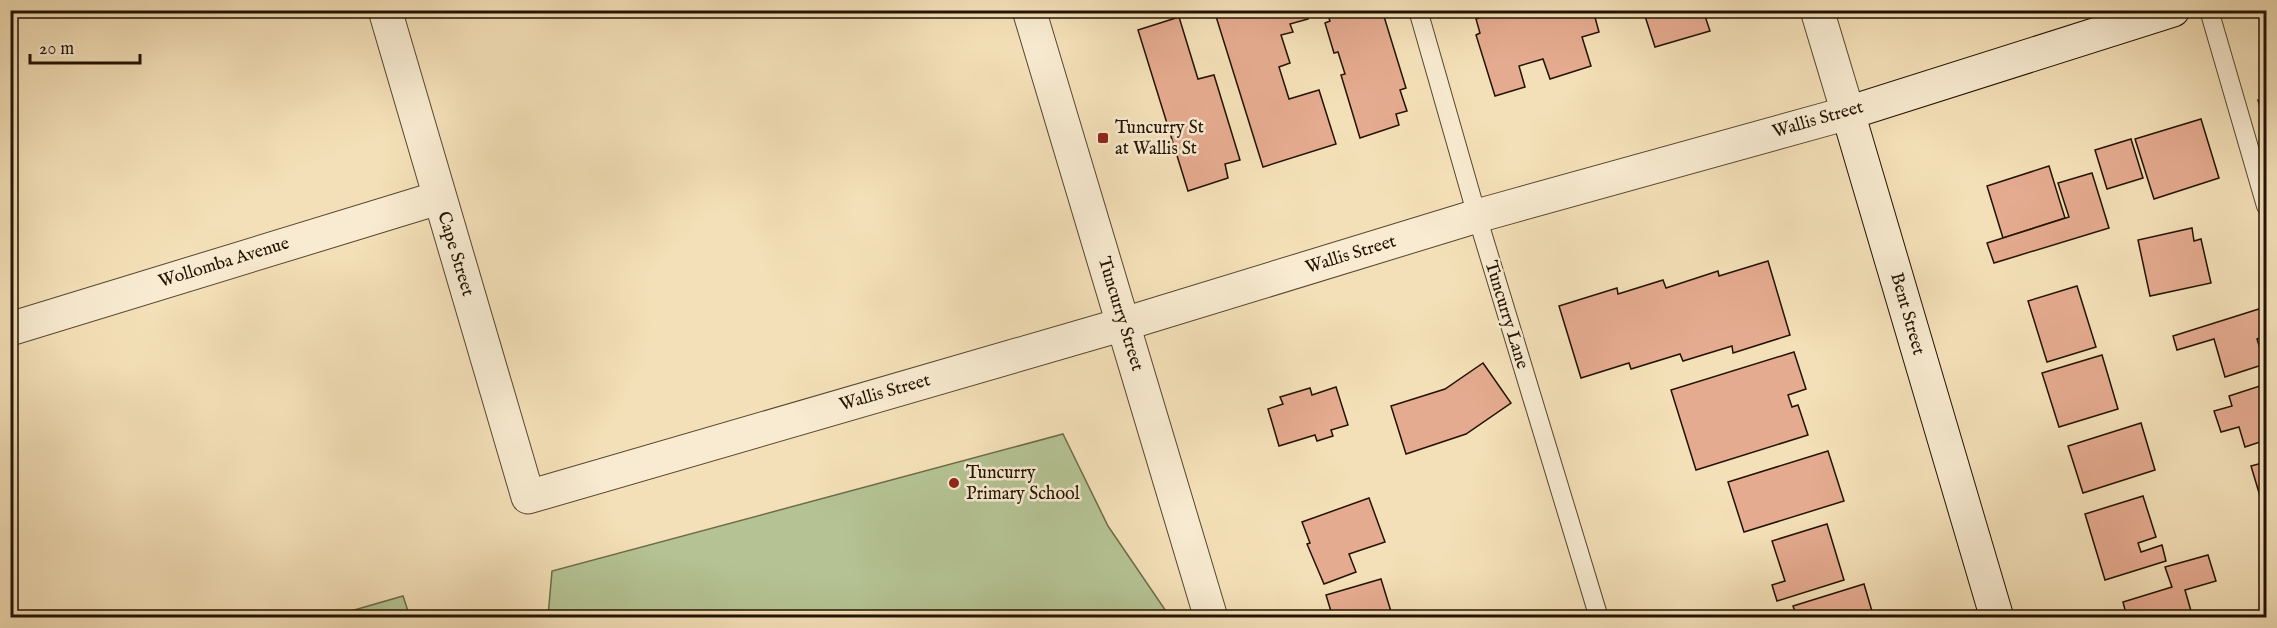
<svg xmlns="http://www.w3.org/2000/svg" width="2277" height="628" viewBox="0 0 2277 628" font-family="'IM FELL English',serif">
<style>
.green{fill:#b5c394;stroke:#6c6b4a;stroke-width:1.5}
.building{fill:#e5ab90;stroke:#221300;stroke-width:1.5}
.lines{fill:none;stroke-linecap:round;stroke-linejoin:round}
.lane-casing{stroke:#56462e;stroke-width:20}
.street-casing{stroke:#56462e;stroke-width:35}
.secondary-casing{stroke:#221300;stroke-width:35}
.lane{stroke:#f8ebd1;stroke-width:18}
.street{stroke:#f8ebd1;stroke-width:33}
.secondary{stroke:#f8ebd1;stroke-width:33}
.poi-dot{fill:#8f2418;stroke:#f8ebd1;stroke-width:2}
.labels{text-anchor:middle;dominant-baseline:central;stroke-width:5;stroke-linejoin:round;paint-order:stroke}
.street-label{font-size:18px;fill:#221300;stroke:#f8ebd1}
.poi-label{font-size:18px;fill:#221300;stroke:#f8ebd1;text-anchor:start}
</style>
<rect width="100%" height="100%" fill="#f4e0b8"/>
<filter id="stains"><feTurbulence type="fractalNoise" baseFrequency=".00333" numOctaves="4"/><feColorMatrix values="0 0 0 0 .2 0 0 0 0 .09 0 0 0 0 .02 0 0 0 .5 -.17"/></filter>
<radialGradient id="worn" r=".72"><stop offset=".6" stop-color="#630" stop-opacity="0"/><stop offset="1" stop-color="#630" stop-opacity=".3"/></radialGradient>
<g class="green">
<polygon points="1063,434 1108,526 1170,617 548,617 552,571"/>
<polygon points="403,596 410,617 330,617"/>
</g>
<g class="building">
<polygon points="1214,10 1305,10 1308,19 1290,24 1293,32 1281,35 1290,63 1279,67 1289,99 1319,90 1336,144 1263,167"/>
<polygon points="1326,10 1382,10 1406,88 1400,90 1407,111 1396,114 1399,125 1360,138 1341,75 1345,74 1338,52 1334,53 1325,23 1330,21"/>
<polygon points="1503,10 1539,10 1540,15 1553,10 1593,10 1599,32 1582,37 1591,66 1550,79 1543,59 1519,66 1525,87 1495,96 1476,35 1480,33 1476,19"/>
<polygon points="1638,10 1703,10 1710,31 1655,47 1644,13 1639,15"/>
<polygon points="1179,17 1198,79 1214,75 1240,160 1225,164 1228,178 1188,191 1138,30"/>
<polygon points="2266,98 2266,128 2258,100"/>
<polygon points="2201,119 2219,178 2154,199 2135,139"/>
<polygon points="2131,139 2143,178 2107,189 2095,150"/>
<polygon points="2049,166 2065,218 2003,238 1987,186"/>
<polygon points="2092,173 2109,228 1994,263 1987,243 2069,217 2058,183"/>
<polygon points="2192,228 2194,241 2201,239 2211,283 2150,296 2138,240"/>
<polygon points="1768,261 1790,335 1733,353 1732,346 1683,361 1680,354 1631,369 1629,363 1581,378 1559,306 1617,288 1618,294 1663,280 1666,288 1718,271 1719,276"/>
<polygon points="2077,286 2096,347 2047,362 2028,301"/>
<polygon points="2262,308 2266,336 2257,339 2265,364 2225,377 2214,339 2177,350 2173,336"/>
<polygon points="1794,352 1806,389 1788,395 1792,407 1798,405 1808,435 1696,470 1671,390"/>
<polygon points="2102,355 2118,409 2059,427 2042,373"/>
<polygon points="1483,363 1511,403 1466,434 1406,454 1391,406 1445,389"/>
<polygon points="2266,384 2266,440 2245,447 2239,427 2221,432 2214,411 2232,406 2229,396"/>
<polygon points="1336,387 1348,425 1331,430 1333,436 1317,441 1315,435 1279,446 1268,409 1283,404 1280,397 1310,388 1312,395"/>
<polygon points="2141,423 2155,470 2083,493 2068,446"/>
<polygon points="1828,451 1844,501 1744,532 1728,482"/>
<polygon points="2266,462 2266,516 2251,466"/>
<polygon points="2143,496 2156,537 2138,543 2141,552 2162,545 2166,561 2105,580 2085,514"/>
<polygon points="1369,498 1385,542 1349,554 1356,572 1324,584 1307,544 1310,543 1302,522"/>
<polygon points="1827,524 1844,580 1777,601 1772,585 1785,581 1772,541"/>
<polygon points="2208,555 2216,581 2185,590 2193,618 2127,618 2123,602 2172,587 2165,567"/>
<polygon points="1381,579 1393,618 1333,618 1326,595"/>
<polygon points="1864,584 1874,618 1797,618 1793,606"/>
</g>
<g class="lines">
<g class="lane-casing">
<g id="lane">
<polyline points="1418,10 1477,216 1599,618"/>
<polyline points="2209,10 2266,206"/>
</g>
</g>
<g class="street-casing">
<g id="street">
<polyline points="385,10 528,497 1124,324 1477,216 1848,113 1817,10"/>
<polyline points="1029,10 1211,618"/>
<polyline points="10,329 438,198"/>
</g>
</g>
<g class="secondary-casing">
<polyline id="secondary" points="1997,618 1848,113 2173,10"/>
</g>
<use href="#lane" class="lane"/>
<use href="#street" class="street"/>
<use href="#secondary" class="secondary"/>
</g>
<g class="poi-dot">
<rect x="1097" y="132" width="12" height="12" rx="3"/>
<circle cx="954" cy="483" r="6"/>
</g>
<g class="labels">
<g class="street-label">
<text transform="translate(1818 120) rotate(-16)">Wallis Street</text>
<text transform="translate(455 254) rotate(73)">Cape Street</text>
<text transform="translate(1351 255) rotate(-17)">Wallis Street</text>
<text transform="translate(224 263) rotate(-17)">Wollomba Avenue</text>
<text transform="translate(1120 314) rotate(73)">Tuncurry Street</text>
<text transform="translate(1907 314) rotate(74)">Bent Street</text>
<text transform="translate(1506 315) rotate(73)">Tuncurry Lane</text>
<text transform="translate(885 393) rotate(-16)">Wallis Street</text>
</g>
<g class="poi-label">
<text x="1115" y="128">Tuncurry St<tspan x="1115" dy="21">at Wallis St</tspan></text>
<text x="966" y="473">Tuncurry<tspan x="966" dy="21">Primary School</tspan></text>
</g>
</g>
<rect width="2277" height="628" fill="none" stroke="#f4e0b8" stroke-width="36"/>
<rect x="12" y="12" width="2253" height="604" fill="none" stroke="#221300" stroke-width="3"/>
<rect x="18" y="18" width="2241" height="592" fill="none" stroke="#221300" stroke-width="1.5"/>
<path d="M30 54v9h110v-9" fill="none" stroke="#221300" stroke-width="3"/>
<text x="39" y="54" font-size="18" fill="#221300" stroke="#f8ebd1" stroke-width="4.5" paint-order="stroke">20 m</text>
<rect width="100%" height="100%" filter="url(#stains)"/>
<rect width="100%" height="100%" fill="url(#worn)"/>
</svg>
